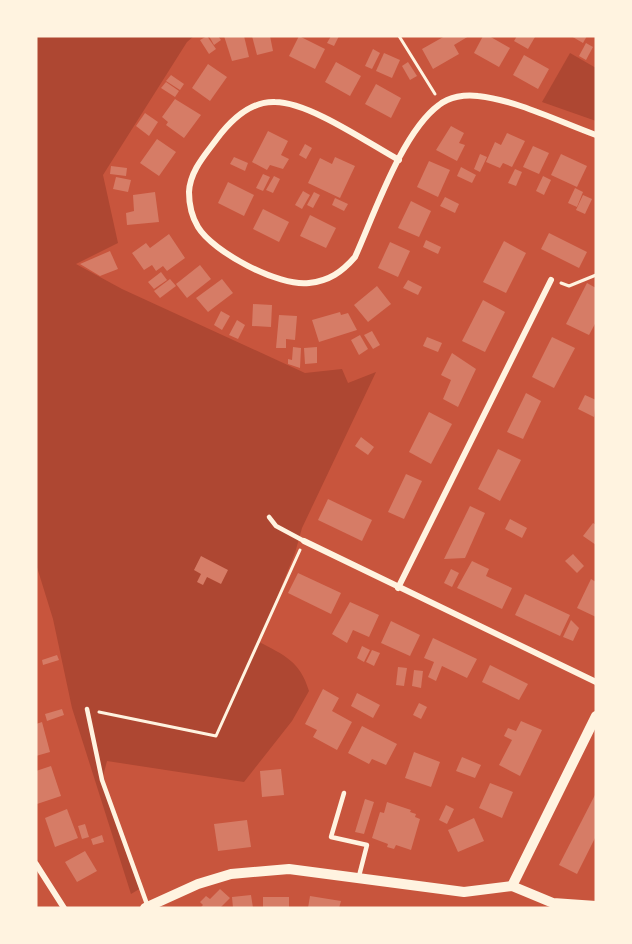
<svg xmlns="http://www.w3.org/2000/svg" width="632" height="944" viewBox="0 0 632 944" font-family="'DM Sans',sans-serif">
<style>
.green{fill:#ae4732}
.building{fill:#d67c66}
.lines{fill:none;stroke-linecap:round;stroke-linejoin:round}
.path{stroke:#fff3e0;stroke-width:3}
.service{stroke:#fff3e0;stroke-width:4.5}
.minor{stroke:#fff3e0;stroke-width:6}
.tertiary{stroke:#fff3e0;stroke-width:10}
</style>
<rect width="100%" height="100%" fill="#c8553d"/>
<g class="green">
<path d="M36,36H194L187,42L103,175L118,243L76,264L122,289L305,373L342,369L348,383L376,372L302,528L295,553L259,642C284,655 300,661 309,691L292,721L244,782L107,761L102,780L141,888L131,894L72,708L53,619L36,564Z"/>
<polygon points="570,53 596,68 596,121 542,102"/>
</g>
<g class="building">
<polygon points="207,36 216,49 209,54 200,40"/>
<polygon points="209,36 218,36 221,40 214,45"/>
<polygon points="224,36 244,36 249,57 232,61"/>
<polygon points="252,36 270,36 273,51 257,55"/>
<polygon points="299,36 325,49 315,69 289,56"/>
<polygon points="331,36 339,36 334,46 327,43"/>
<polygon points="445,36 469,36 454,45 459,54 433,69 422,49"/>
<polygon points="483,36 489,36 510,48 499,67 474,53"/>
<polygon points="517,36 534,36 535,37 528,49 514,41"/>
<polygon points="571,36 587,36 583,43"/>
<polygon points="586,43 593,47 586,60 579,56"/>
<polygon points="373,49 380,53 372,69 365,66"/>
<polygon points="384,53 400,60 392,78 376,71"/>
<polygon points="524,55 549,69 538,89 513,75"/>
<polygon points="336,62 361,76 350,96 325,82"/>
<polygon points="408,62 417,76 410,80 402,66"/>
<polygon points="208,64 227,77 210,101 192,88"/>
<polygon points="171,75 184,84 180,90 166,81"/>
<polygon points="166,82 179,91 175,97 161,88"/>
<polygon points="376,84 401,98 391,118 365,104"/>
<polygon points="175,99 201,115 184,138 166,125 168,122 162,117"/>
<polygon points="145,113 158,122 149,136 136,126"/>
<polygon points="451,126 464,133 459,143 465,145 457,161 436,150"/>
<polygon points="268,131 288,141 281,155 289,159 283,169 270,165 267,170 252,162"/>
<polygon points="507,133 525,141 512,167 503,163 500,168 486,162 495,142 501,145"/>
<polygon points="157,139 176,152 159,176 140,163"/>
<polygon points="305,144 312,148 306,159 299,155"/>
<polygon points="533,146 549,153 539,174 523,167"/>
<polygon points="480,154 487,157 480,172 474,169"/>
<polygon points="561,154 587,166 577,187 551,175"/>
<polygon points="234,157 248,163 245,171 230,164"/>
<polygon points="335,157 355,166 340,198 308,183 320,158 332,164"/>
<polygon points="429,161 450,170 438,197 417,187"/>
<polygon points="111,166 127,168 126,176 110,174"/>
<polygon points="461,167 476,175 472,183 457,176"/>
<polygon points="515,169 522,172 516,186 508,183"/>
<polygon points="263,174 270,177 263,191 256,188"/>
<polygon points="274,176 280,179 273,193 266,190"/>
<polygon points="543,176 551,180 544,195 536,191"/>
<polygon points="116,177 131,180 128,192 113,189"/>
<polygon points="228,182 254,195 244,216 218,203"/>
<polygon points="575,188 583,192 577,207 568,203"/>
<polygon points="303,191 310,195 302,209 295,205"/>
<polygon points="155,192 159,222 127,225 126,213 134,211 133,195"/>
<polygon points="314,192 320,195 313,208 307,205"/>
<polygon points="583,195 592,199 585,214 576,210"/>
<polygon points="445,197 459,204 455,213 440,206"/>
<polygon points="335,198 348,204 344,211 332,205"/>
<polygon points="411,201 431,211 419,237 398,228"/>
<polygon points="263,209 289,222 279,242 253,229"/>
<polygon points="310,215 336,228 326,248 300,236"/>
<polygon points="549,233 587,252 579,268 541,249"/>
<polygon points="169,234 185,258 167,271 163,266 156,271 152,265 144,270 132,253 146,243 150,248"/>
<polygon points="426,240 441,247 438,254 423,247"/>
<polygon points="504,241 526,253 506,293 483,282"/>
<polygon points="390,242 410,251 398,277 378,268"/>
<polygon points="110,251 118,269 100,276 80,264"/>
<polygon points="200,265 211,279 187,298 176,284"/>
<polygon points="161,272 167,280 154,289 148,282"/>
<polygon points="170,279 176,286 160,298 154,291"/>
<polygon points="222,279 233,293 208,312 196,298"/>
<polygon points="408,280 422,287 418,295 403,288"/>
<polygon points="587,283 596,288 596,322 589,335 566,324"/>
<polygon points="377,286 391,304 368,322 354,305"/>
<polygon points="483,300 505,312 485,352 462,341"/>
<polygon points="253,304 272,305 271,327 252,326"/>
<polygon points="221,311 230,316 222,330 214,325"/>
<polygon points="340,312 341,315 348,313 357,330 319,342 312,320"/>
<polygon points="279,315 297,316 295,340 286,339 286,348 276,348"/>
<polygon points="237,320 245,325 238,339 229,335"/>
<polygon points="372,331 380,345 373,349 364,335"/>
<polygon points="360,335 368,349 359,355 351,340"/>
<polygon points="427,337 442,343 438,352 423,346"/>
<polygon points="552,337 575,348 554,388 532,377"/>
<polygon points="293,347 301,348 300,368 288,364 288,359 292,360"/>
<polygon points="317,347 317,363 305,364 304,348"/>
<polygon points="452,353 476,369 458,407 443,399 451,380 441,375"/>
<polygon points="526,393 541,401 523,439 507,432"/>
<polygon points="585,395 596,400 594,417 578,409"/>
<polygon points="429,412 452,424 431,464 409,452"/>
<polygon points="361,437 374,447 368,455 355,446"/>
<polygon points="498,449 521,460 500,501 478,489"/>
<polygon points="406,474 422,481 404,519 388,512"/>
<polygon points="328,499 372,520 362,541 318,520"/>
<polygon points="470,506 485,513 465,558 444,559"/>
<polygon points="510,519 527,528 522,538 505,529"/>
<polygon points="593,523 596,525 596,545 583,536"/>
<polygon points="573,554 584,566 577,573 565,561"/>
<polygon points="201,556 228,570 221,584 207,577 203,585 197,582 201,574 194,570"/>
<polygon points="472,561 489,569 486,576 512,588 502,609 457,588"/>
<polygon points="451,569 459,573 452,587 444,583"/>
<polygon points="298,573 341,593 331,614 288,593"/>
<polygon points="591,579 596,582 596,617 577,608"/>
<polygon points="525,594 570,615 560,636 515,615"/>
<polygon points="350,602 379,615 369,637 353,630 347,643 332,634"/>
<polygon points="571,620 579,628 573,641 563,637"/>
<polygon points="391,621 420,635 410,656 381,643"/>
<polygon points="433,638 477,659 467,678 442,666 436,681 428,677 434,662 424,658"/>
<polygon points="362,646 370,650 364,662 357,658"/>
<polygon points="372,650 380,653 374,666 366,662"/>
<polygon points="57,655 59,660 43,665 42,660"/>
<polygon points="490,665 528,684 519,700 482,682"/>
<polygon points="398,667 407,668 404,686 396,685"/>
<polygon points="414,670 423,671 421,688 412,686"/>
<polygon points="323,689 339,698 332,711 352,722 337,750 313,737 317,730 305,724"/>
<polygon points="357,693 380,705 373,718 351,706"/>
<polygon points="419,703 427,707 421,719 413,715"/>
<polygon points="62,709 64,715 47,721 45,714"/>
<polygon points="521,721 542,730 520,776 499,765 512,740 504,736 508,728 516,731"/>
<polygon points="42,722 50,752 36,756 36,724"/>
<polygon points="362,726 397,744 386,765 372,759 369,764 348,753"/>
<polygon points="414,752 440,762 431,787 405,778"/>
<polygon points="462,757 481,765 475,778 456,771"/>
<polygon points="51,766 61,796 37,804 36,771"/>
<polygon points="281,769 284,795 262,797 260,771"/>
<polygon points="490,783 513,792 502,818 479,808"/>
<polygon points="596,793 596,836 577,874 559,865"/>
<polygon points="365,799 374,802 364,834 355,832"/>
<polygon points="387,802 411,810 410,812 416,814 415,817 420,819 411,850 396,845 394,849 387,847 388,844 372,838 380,812 384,813"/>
<polygon points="446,805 454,809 447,824 439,820"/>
<polygon points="67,809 78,838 55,847 45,818"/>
<polygon points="474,818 484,841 458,852 448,830"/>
<polygon points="247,820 251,847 218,851 214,824"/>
<polygon points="85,824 89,837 82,839 78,826"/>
<polygon points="102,835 104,842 93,845 91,839"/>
<polygon points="85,851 97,871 77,882 65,862"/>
<polygon points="220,889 230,898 220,908 200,908 203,905 200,902 206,896 210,899"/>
<polygon points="251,895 253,908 233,908 232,897"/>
<polygon points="310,896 341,901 339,908 308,908"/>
<rect x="263" y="897" width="26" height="11"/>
</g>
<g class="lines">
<g class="path">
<polyline points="399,36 435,94"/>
<polyline points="561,283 569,286 596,275"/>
<polyline points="99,712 216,736 300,550"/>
</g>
<g class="service">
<polyline points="269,517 276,526 304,541"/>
<polyline points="87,709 102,780 148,907"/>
<polyline points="344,793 331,837 367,845 359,876"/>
</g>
<g class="minor">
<path d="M399,160C368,143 309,102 275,102C250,101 230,121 216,140C205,155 190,171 189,192C189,203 192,217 198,227C213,252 279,287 309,283C329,281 342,272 355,257C374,215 402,132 439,105C449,97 465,94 478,96C516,100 560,122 596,135"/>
<polyline points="304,541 596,682"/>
<polyline points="398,588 551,280"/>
<polyline points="36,864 64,908"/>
</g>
<g class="tertiary">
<polyline points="512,886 596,716"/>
<polyline points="145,908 198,884 231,874 289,869 464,892 512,886 553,903 596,906"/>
</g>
</g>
<rect width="632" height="944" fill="none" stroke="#fff3e0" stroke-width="75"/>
</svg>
